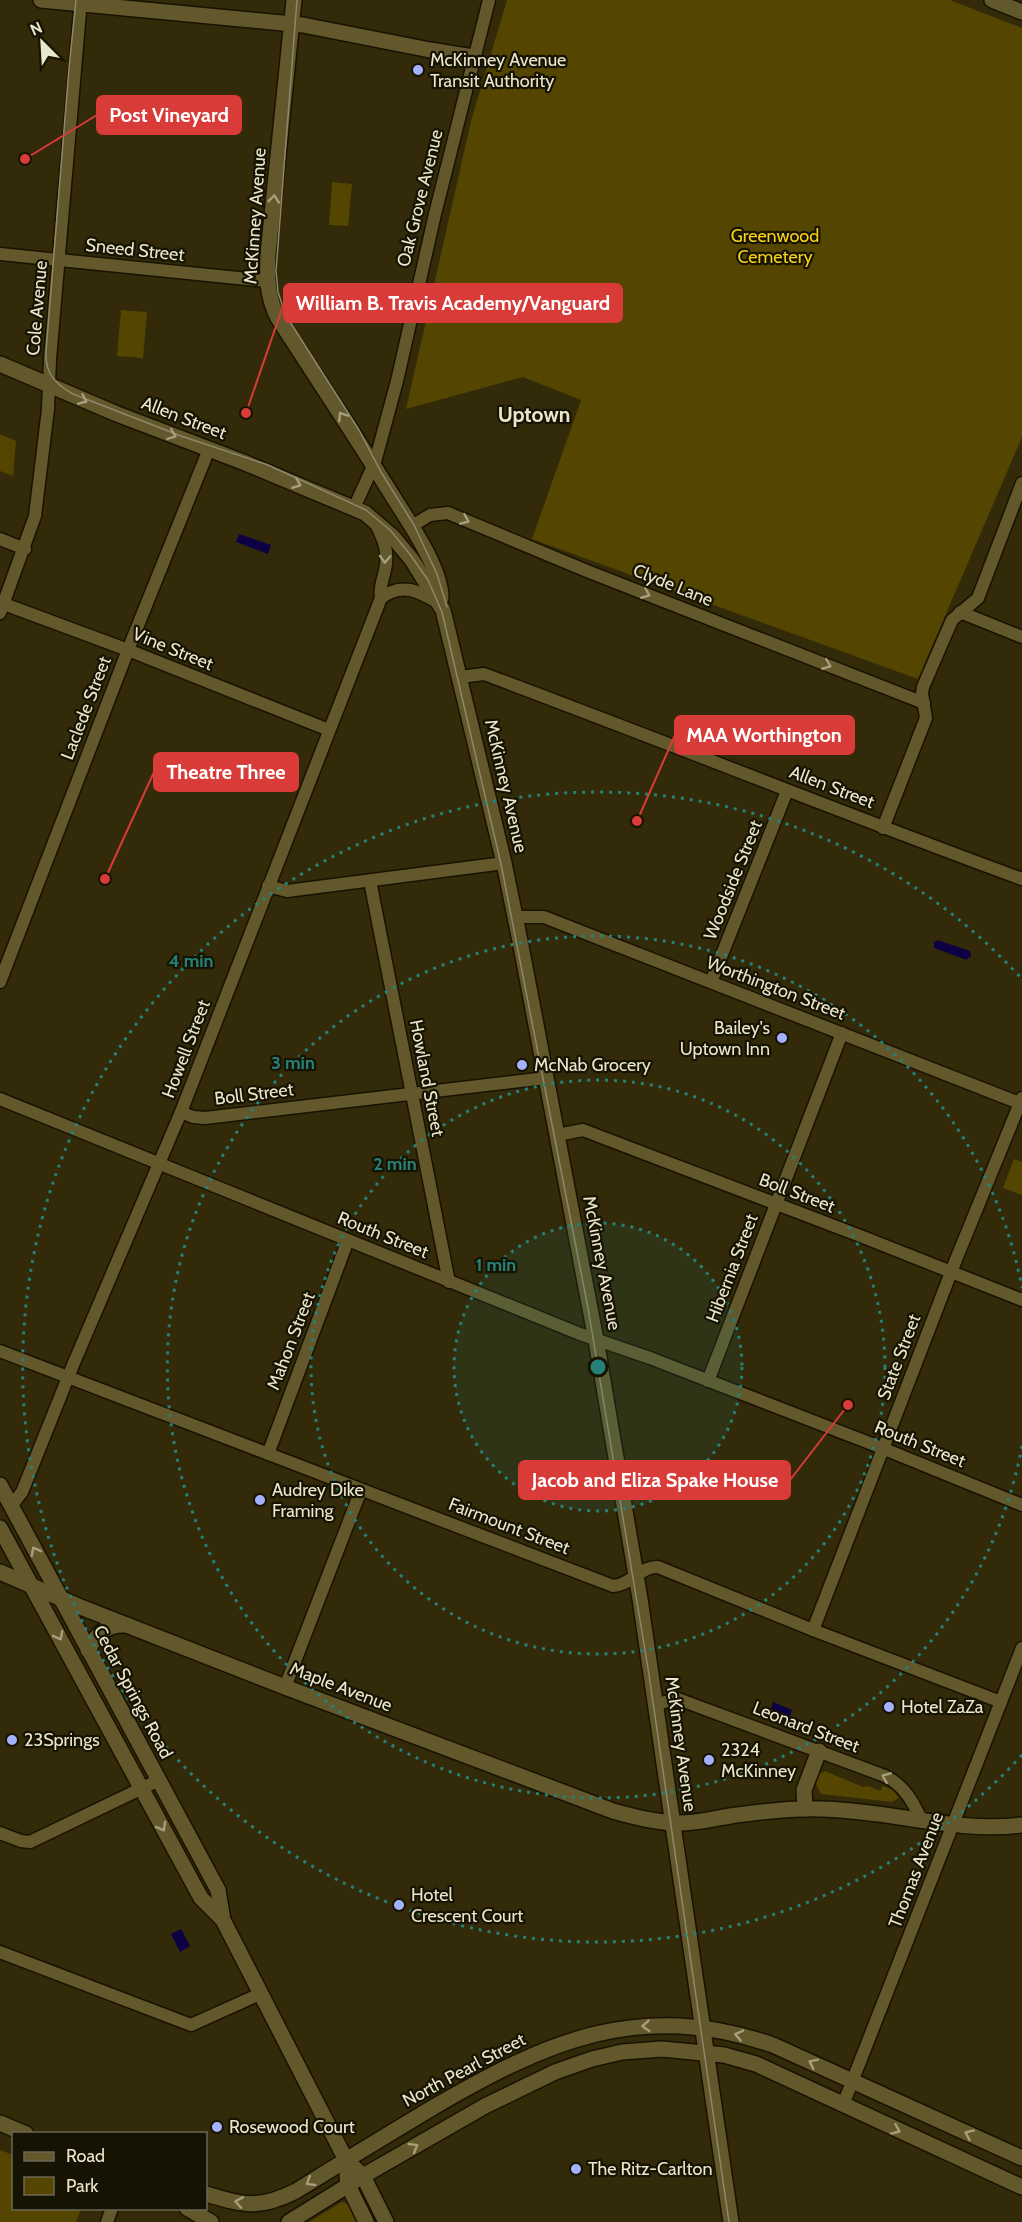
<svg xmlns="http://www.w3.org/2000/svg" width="1022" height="2222" viewBox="0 0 1022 2222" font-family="Cabin,sans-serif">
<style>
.green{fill:#544600}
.water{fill:#0d0146}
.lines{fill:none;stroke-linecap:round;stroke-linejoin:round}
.minor-casing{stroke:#181300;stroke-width:15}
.tertiary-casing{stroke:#181300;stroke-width:18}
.secondary-casing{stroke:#181300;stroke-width:18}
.minor{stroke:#63582c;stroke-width:12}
.tertiary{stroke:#63582c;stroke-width:15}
.secondary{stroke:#63582c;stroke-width:15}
.tram{stroke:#8e886b;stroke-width:1.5}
.oneway{stroke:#a69e7c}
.ring{fill:none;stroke:#258178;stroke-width:3;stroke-dasharray:3 6}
.poi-dot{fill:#a4b2fc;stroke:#171303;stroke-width:2}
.labels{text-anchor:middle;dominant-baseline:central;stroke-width:4.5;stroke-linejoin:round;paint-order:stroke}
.poi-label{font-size:18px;fill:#eae5cd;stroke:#171303;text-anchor:start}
.street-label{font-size:18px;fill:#eae5cd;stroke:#171303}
.park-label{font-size:18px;fill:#f8d214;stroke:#171303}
.quarter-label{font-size:21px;font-weight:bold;fill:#eae5cd;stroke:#171303}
.centre{fill:#258178;stroke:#171303;stroke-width:3}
.ring-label{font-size:18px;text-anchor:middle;font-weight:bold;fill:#258178;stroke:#171303;stroke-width:4.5;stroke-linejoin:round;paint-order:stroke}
.leader{fill:none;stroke:#d83b38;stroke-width:2}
.callout-dot{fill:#d83b38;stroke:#171303;stroke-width:2}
.callout{fill:#d83b38;stroke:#d83b38;stroke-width:2}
.callout-label{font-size:20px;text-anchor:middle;font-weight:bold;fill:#fff}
</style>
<rect width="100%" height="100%" fill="#322a08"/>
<g class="green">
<polygon points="507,0 950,0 1022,28 1022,437 918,679 532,539 581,400 523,377 406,409 471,121"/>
<polygon points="332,182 352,184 348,226 329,225"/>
<polygon points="121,310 147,312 143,358 117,356"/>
<polygon points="0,434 16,441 13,476 0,471"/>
<polygon points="1014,1159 1022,1162 1022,1195 1003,1188"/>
<polygon points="825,1771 863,1787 868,1786 880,1791 883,1786 893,1790 899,1798 892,1802 821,1794 816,1784 818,1775"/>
<polygon points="0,2150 13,2155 14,2208 81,2209 76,2222 0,2222"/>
<polygon points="342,2202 350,2204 360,2222 309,2222"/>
</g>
<g class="water">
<polygon points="239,534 271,545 268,554 236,542"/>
<polygon points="937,940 970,951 971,958 968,957 967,960 934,948 934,941 936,942"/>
<polygon points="773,1702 792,1710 790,1717 771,1709"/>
<polygon points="181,1929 190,1946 180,1952 171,1934"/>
</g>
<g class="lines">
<g class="minor-casing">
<g id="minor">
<polyline points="0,254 267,281"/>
<polyline points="354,508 375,462 397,381 435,214 489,0"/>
<polyline points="412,526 430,515 448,513 587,571 924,703"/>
<polyline points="0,539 25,549"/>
<path d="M381,598C402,582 418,591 439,603"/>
<polyline points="4,604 128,650 329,730"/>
<polyline points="960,612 1022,637"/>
<polyline points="0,613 35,516 48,409 50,359 81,0"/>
<path d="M460,677L484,674C664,741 842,813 1022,879"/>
<polyline points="883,828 926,718 922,694 923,687 952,620 978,598 1022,483"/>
<polyline points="370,881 449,1282"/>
<polyline points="268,886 287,891 504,863"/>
<polyline points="515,917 544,917 1022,1104"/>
<polyline points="0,982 128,650 209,449"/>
<polyline points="711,982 787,791"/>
<polyline points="0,1099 580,1334 650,1358 872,1444 1022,1505"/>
<polyline points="181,1112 193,1117 205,1118 546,1078"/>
<polyline points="557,1135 583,1130 863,1237 1022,1300"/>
<path d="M0,1351L613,1586C631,1585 641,1566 658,1567L813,1630L1001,1702"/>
<polyline points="708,1381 842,1033"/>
<polyline points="268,1454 348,1240"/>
<path d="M11,1506L22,1492L73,1365L181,1112L381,598C379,588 383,580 385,570C389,553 384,540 376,524"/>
<polyline points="813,1630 955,1262 1022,1098"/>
<polyline points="285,1687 361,1490"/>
<path d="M656,1704L678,1699L885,1776C905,1786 913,1802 922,1821"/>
<polyline points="0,1833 21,1841 30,1842 159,1780"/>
<polyline points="0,1952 191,2025 260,1994"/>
<polyline points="843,2105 1022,1648"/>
<polyline points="107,2222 112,2208"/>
</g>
</g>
<g class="tertiary-casing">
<g id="tertiary">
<polyline points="41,0 303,25 430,50 473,57"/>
<path d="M294,0L268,254C267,277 267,297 278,318C316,377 355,435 392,495C408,521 441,567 441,598"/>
<polyline points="992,0 1022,12"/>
<polyline points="0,364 117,414 243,462 365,513 393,537 412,560 443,610 504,863 521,946 596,1340 640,1599 731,2222"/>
</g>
</g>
<g class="secondary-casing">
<g id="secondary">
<polyline points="0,1485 218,1890 223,1920 346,2160 363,2176 386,2222"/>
<polyline points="0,1528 201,1898 223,1920"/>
<path d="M0,1572L78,1606L285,1687L613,1811C634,1817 653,1822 675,1823C694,1824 712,1819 730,1816C760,1812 791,1808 821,1809C889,1810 954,1833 1022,1825"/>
<path d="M88,1650C96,1635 106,1624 125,1625"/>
<polyline points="805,1809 804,1790 819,1751"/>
<polyline points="0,2123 26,2134"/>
<polyline points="347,2175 348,2185 366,2222"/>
<path d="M206,2194C244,2205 258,2210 296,2191C341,2163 387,2135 432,2108C547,2041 639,1999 773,2045L1022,2158"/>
<polyline points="187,2208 211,2222"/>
<polyline points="289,2222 363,2176 485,2106 555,2072 592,2059 622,2052 662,2049 724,2055 756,2064 1022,2187"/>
</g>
</g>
<use href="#minor" class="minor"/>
<use href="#tertiary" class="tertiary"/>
<use href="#secondary" class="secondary"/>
<g class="tram">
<path d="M76,0L69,68L46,352C45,373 55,384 73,394L181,436L268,465L366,510L390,530L409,553L428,580L442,612L501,864L588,1308L648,1668L729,2222"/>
<polyline points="297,0 276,271 278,292 285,314 359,430 381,472 414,525 437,574 447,607"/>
</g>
</g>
<defs><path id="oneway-chevron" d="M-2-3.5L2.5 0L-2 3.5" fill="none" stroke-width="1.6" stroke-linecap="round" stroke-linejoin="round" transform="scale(1.5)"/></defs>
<g class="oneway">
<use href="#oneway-chevron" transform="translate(274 199) rotate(-84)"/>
<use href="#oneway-chevron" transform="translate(83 400) rotate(23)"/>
<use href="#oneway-chevron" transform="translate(342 416) rotate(-123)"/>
<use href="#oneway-chevron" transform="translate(172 435) rotate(21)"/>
<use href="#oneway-chevron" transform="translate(297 484) rotate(22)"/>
<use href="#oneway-chevron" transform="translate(465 520) rotate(23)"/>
<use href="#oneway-chevron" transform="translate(385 559) rotate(93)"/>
<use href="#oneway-chevron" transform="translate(646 594) rotate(22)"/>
<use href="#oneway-chevron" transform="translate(827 665) rotate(22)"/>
<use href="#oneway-chevron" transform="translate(35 1551) rotate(-118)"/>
<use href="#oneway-chevron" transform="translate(59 1636) rotate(62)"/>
<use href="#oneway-chevron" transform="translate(886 1777) rotate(-157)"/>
<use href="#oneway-chevron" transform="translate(162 1827) rotate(61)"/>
<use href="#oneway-chevron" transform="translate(646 2026) rotate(176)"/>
<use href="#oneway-chevron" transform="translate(739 2035) rotate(-167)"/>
<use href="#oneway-chevron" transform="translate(813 2063) rotate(-154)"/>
<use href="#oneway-chevron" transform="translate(896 2130) rotate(24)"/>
<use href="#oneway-chevron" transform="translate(969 2134) rotate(-156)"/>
<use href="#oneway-chevron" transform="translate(414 2147) rotate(-30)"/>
<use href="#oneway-chevron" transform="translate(310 2182) rotate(149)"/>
<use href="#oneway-chevron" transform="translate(239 2202) rotate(-170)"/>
</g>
<circle cx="598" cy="1367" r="144" fill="#258178" fill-opacity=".12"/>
<g class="ring">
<circle cx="598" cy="1367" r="144"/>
<circle cx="598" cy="1367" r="287"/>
<path d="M1022 1446A431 431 0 1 1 1022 1288"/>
<path d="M1022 1755A575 575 0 1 1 1022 979"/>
</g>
<g class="poi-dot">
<circle cx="418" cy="70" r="6"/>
<circle cx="782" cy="1038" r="6"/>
<circle cx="522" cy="1065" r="6"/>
<circle cx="260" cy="1500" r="6"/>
<circle cx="889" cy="1707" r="6"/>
<circle cx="12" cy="1740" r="6"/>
<circle cx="709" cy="1760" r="6"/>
<circle cx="399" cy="1905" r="6"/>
<circle cx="217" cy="2127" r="6"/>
<circle cx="576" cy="2169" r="6"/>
</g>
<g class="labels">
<g class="poi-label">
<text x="430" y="60">McKinney Avenue<tspan x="430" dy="21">Transit Authority</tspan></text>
<text x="770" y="1028" text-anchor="end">Bailey's<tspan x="770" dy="21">Uptown Inn</tspan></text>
<text x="534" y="1065">McNab Grocery</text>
<text x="272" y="1490">Audrey Dike<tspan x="272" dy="21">Framing</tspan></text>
<text x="901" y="1707">Hotel ZaZa</text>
<text x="24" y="1740">23Springs</text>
<text x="721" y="1750">2324<tspan x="721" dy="21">McKinney</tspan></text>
<text x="411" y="1895">Hotel<tspan x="411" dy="21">Crescent Court</tspan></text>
<text x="229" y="2127">Rosewood Court</text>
<text x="588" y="2169">The Ritz-Carlton</text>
</g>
<g class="street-label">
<text transform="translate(420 198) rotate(-76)">Oak Grove Avenue</text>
<text transform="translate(255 216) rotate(-86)">McKinney Avenue</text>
<text transform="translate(135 250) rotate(6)">Sneed Street</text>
<text transform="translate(37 308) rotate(-85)">Cole Avenue</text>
<text transform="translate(184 418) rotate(21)">Allen Street</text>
<text transform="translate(673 585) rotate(22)">Clyde Lane</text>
<text transform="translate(173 649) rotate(22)">Vine Street</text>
<text transform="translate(86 708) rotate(-69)">Laclede Street</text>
<text transform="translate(506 786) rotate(77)">McKinney Avenue</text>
<text transform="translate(832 787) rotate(21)">Allen Street</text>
<text transform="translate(733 880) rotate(-68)">Woodside Street</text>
<text transform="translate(776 988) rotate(21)">Worthington Street</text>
<text transform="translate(186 1049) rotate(-69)">Howell Street</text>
<text transform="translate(427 1078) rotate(79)">Howland Street</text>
<text transform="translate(254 1094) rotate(-7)">Boll Street</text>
<text transform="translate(797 1193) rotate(21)">Boll Street</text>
<text transform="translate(383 1235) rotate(22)">Routh Street</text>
<text transform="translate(602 1263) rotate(79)">McKinney Avenue</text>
<text transform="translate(732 1268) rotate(-69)">Hibernia Street</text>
<text transform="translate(291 1341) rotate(-69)">Mahon Street</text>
<text transform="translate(899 1357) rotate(-69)">State Street</text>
<text transform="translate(920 1444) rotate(22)">Routh Street</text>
<text transform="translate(509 1526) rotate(21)">Fairmount Street</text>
<text transform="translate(341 1687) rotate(21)">Maple Avenue</text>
<text transform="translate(133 1692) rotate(62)">Cedar Springs Road</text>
<text transform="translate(806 1727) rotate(21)">Leonard Street</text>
<text transform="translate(681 1744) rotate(82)">McKinney Avenue</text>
<text transform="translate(916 1870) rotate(-69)">Thomas Avenue</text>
<text transform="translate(464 2070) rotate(-28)">North Pearl Street</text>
</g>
<g class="park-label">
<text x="775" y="236">Greenwood<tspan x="775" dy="21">Cemetery</tspan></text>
</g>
<g class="quarter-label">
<text x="534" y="414">Uptown</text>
</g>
</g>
<circle cx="598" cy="1367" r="9" class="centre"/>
<g class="ring-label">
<text x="191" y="967">4 min</text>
<text x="293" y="1069">3 min</text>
<text x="395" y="1170">2 min</text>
<text x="496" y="1271">1 min</text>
</g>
<path class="leader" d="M25 159L97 115M246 413L284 303M637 821L675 735M105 879L154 772M848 1405L790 1480"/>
<g class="callout-dot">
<circle cx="25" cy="159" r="6"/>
<circle cx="246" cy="413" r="6"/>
<circle cx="637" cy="821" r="6"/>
<circle cx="105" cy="879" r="6"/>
<circle cx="848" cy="1405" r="6"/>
</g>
<g class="callout">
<rect x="97" y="96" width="144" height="38" rx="6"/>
<rect x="284" y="284" width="338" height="38" rx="6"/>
<rect x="675" y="716" width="179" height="38" rx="6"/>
<rect x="154" y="753" width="144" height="38" rx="6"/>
<rect x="519" y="1461" width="271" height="38" rx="6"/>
</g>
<g class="callout-label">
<text x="169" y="122">Post Vineyard</text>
<text x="453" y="310">William B. Travis Academy/Vanguard</text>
<text x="764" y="742">MAA Worthington</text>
<text x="226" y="779">Theatre Three</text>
<text x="655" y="1487">Jacob and Eliza Spake House</text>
</g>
<rect x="12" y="2132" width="195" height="78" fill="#171303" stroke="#6b6754" stroke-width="1.5"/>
<rect x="24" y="2152" width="30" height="9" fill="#63582c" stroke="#6b6754" stroke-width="1.5"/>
<text x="66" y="2162" font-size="18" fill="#eae5cd">Road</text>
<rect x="24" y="2177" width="30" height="18" fill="#544600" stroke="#6b6754" stroke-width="1.5"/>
<text x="66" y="2192" font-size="18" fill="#eae5cd">Park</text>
<g transform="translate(42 42) rotate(336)" stroke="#171303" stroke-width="4.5" paint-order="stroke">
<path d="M0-4.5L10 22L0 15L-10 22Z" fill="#eae5cd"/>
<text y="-9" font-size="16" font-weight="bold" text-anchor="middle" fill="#eae5cd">N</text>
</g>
</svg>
